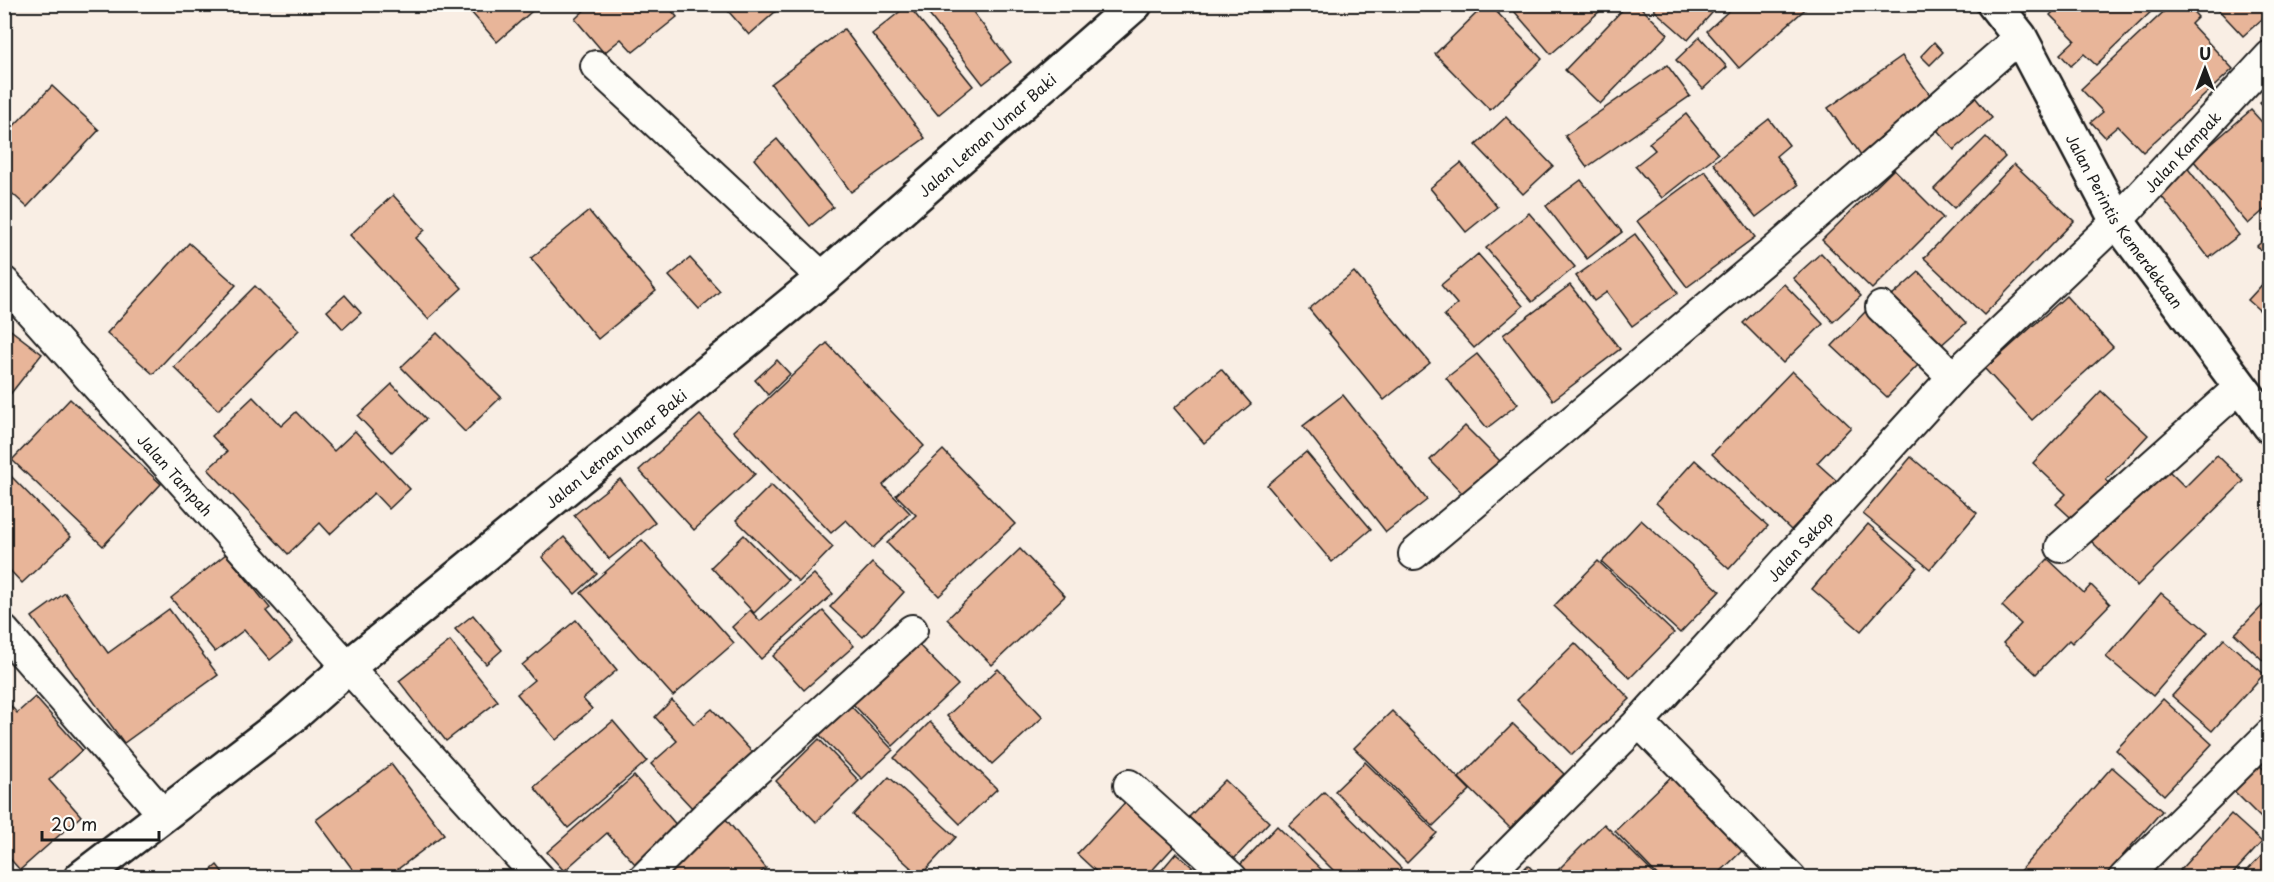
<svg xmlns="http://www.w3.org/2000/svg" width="2274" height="882" viewBox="0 0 2274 882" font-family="'Playpen Sans',sans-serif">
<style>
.building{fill:#e8b599;stroke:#1c1c1c;stroke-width:1.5}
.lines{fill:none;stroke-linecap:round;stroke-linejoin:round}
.street-casing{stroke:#1c1c1c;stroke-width:34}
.secondary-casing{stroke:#1c1c1c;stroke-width:38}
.street{stroke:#fdfcf7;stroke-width:30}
.secondary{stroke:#fdfcf7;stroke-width:33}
.labels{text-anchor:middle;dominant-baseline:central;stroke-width:4.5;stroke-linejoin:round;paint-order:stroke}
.street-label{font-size:15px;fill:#1c1c1c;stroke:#fdfcf7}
</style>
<rect width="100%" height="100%" fill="#f9eee4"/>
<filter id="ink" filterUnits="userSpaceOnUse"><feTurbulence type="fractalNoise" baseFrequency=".0167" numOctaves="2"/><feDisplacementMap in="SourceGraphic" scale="12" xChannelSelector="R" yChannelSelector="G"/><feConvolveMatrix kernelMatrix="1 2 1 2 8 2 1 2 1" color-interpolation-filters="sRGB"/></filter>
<g filter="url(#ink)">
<g class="building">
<polygon points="464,4 540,4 497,42"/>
<polygon points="666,4 677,17 633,52 621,39 604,53 575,19 591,4"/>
<polygon points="722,4 784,4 749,35"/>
<polygon points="926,4 967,4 1011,62 983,84 923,7"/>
<polygon points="1486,4 1489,4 1542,59 1490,110 1435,54"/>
<polygon points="1508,4 1608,4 1551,54"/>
<polygon points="1628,4 1637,4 1668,34 1600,104 1565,70"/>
<polygon points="1659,4 1720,4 1688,40 1654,10"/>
<polygon points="1736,4 1811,4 1739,68 1707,31"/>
<polygon points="2061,4 2159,4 2096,65 2084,54 2071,66 2060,54 2075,40 2050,15"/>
<polygon points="2172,4 2186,4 2198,17 2191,24 2233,69 2143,152 2118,126 2105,137 2091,122 2103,112 2081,89"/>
<polygon points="2213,4 2270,4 2270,12 2243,36"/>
<polygon points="908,5 973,86 938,115 872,34"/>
<polygon points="844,29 925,138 851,192 771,84"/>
<polygon points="1700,37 1727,67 1703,89 1676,60"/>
<polygon points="1934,42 1943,52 1930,65 1921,56"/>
<polygon points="1902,56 1936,103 1861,155 1828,108"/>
<polygon points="1667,65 1690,96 1587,167 1565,136"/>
<polygon points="52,86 99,130 27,207 4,186 4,136"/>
<polygon points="1970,91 1992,118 1954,150 1932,124"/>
<polygon points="2270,94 2270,114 2260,102"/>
<polygon points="2251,110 2270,131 2270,205 2248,224 2193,160"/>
<polygon points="1686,114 1718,154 1662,198 1635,166 1655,150 1649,143"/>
<polygon points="1506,117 1553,166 1523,194 1476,145"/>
<polygon points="1769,119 1789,145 1776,156 1798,185 1756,217 1713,163"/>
<polygon points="1986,137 2005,157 1954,208 1934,189"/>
<polygon points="777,139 833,207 810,226 754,159"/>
<polygon points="2179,157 2239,235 2209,258 2149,180"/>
<polygon points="1461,163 1497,207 1466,232 1430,188"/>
<polygon points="2014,164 2074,221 1984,315 1924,258"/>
<polygon points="1894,169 1943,218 1872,289 1822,240"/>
<polygon points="1705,171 1755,237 1687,287 1637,221"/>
<polygon points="1581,180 1622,232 1587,259 1546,206"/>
<polygon points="393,195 425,230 416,238 462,288 428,319 350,235"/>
<polygon points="589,211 656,291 598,339 531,258"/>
<polygon points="1529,213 1575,267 1532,302 1486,248"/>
<polygon points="1635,234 1678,293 1632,326 1607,292 1594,301 1576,276"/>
<polygon points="2270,234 2270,259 2257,246"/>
<polygon points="189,243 236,285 153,374 107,333"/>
<polygon points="1821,253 1861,296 1833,322 1793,278"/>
<polygon points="1478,254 1523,306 1474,348 1444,315 1457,304 1441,285"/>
<polygon points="690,258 720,291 699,309 669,276"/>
<polygon points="1354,272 1430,363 1384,400 1309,309"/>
<polygon points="1919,272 1966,323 1939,347 1892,296"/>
<polygon points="2270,276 2270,316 2268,318 2248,300"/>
<polygon points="1784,284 1823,324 1783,363 1743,323"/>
<polygon points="1570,285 1620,349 1553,400 1503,335"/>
<polygon points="255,286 299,330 218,410 174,367"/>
<polygon points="345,295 361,313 343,329 327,311"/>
<polygon points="2066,296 2113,347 2032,420 1985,369"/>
<polygon points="1866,311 1921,362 1887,397 1832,346"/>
<polygon points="4,325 42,354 4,402"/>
<polygon points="437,333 501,397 465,432 401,367"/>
<polygon points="827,343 924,446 883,485 910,513 873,548 846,520 831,533 733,431"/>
<polygon points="1477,354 1518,404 1487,428 1446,378"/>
<polygon points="777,360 790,374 768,395 755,380"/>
<polygon points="1221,369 1251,404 1204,443 1174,408"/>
<polygon points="1792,371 1851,427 1817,463 1838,482 1791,530 1712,454"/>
<polygon points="392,384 426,419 392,452 358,416"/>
<polygon points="2101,391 2148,435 2106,480 2116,489 2080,526 2056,504 2066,494 2033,463"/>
<polygon points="1343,395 1427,500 1386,532 1303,426"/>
<polygon points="253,397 281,426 296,412 334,451 355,431 410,489 389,509 374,493 330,534 320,523 288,554 208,469 227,452 212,436"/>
<polygon points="70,399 161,484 103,546 12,460"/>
<polygon points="700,415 755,474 694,530 639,470"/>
<polygon points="1465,426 1502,463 1467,498 1430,460"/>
<polygon points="943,450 1015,524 939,596 887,543 916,515 896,495"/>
<polygon points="1306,452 1371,529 1332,562 1267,485"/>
<polygon points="2217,455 2244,481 2137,586 2091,541 2166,468 2185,487"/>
<polygon points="1911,457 1977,513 1930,569 1863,514"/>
<polygon points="1695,460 1768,526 1729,569 1656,503"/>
<polygon points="4,469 71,537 22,583 4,564"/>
<polygon points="620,479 655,523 609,559 574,515"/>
<polygon points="771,485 833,547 799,582 736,520"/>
<polygon points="1641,520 1720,591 1680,633 1602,562"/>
<polygon points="1868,524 1917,567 1861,631 1812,589"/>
<polygon points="744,535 788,580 754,613 711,567"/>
<polygon points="564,537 597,574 575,594 542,557"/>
<polygon points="642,540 734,643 673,696 581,593"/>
<polygon points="1020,549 1065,596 992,665 947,619"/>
<polygon points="226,554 270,608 266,611 292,642 270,660 244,630 215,652 171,598"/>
<polygon points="2048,559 2084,593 2091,585 2110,604 2072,643 2069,640 2036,674 2003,643 2021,624 2002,606"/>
<polygon points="1598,561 1674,633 1630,678 1554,606"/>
<polygon points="872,563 904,592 863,637 830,607"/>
<polygon points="814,574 833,594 761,659 732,627 750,610 760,621"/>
<polygon points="65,593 108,653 169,609 218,675 124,743 32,617"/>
<polygon points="2161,593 2208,632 2153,696 2106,657"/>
<polygon points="2270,598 2270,667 2235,634"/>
<polygon points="823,611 854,646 804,690 773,656"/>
<polygon points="473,615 502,650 486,664 455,629"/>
<polygon points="576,620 617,670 583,699 592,709 556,740 517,694 534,680 522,665"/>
<polygon points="2224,639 2264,674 2212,731 2172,696"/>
<polygon points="450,641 498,701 446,741 399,681"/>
<polygon points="917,643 958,685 893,746 853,704"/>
<polygon points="1575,643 1630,699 1572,755 1517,700"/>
<polygon points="998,669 1043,717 992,764 947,716"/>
<polygon points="35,697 82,750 49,780 81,816 20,870 4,852 4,698 17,713"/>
<polygon points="2163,699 2212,744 2164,795 2116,750"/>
<polygon points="672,700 694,724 712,709 754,754 693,809 651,764 677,741 655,717"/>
<polygon points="847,702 893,750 862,779 816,731"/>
<polygon points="1392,711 1470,790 1433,826 1354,748"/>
<polygon points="613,721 647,761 568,828 534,787"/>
<polygon points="930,722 997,789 960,824 894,758"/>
<polygon points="1513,724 1564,774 1510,828 1459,778"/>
<polygon points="819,739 859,781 816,822 776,781"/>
<polygon points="2251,756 2270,776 2270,827 2224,781"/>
<polygon points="1365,762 1437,833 1407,863 1335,791"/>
<polygon points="391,764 444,834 386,878 359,878 316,820"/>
<polygon points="2112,767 2162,811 2103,878 2023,878 2018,873"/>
<polygon points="1677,771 1749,844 1714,878 1660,878 1615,831"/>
<polygon points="634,776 679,828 636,865 607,833 564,871 547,852"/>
<polygon points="889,777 956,837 920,876 853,815"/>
<polygon points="1225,780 1269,822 1234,859 1189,817"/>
<polygon points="1324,792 1401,868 1392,878 1341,878 1289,826"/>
<polygon points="1129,798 1178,842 1145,878 1103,878 1077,854"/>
<polygon points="2231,814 2262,842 2229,878 2189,878 2180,870"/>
<polygon points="725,818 766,868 755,878 650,878"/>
<polygon points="1604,824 1658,878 1551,877"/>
<polygon points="1277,826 1330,878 1251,878 1239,866"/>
<polygon points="2270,847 2270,878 2240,878"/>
<polygon points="1176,853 1205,878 1155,878"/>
<polygon points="2148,864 2163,878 2136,878"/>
<polygon points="217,865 227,878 202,878"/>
<polygon points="1528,865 1540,878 1515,878"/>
</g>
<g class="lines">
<g class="street-casing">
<g id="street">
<polyline points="596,66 823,278"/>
<path id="s1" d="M4,282L348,667L539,878"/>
<polyline points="1881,307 1953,377"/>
<polyline points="2061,547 2240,387"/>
<polyline points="1414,554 1778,248 2020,37"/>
<polyline points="4,631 163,814"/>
<polyline points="1639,722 1791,878"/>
<polyline points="1129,785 1232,878"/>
<polyline points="644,878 709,813 912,630"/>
<path id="s2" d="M1484,878L1639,722L1953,377L2117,221L2270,56"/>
<polyline points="2124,878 2270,734"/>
</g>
</g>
<g class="secondary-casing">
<g id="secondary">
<path id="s3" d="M1994,4L2020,37L2117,221L2270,426"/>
<path id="s4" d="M81,878L290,718L348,667L823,278L1135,4"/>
</g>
</g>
<use href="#street" class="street"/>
<use href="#secondary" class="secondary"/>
</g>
</g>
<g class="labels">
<g class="street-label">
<text stroke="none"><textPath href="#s4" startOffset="1172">Jalan Letnan Umar Baki</textPath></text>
<text stroke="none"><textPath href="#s2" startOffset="1008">Jalan Kampak</textPath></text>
<text stroke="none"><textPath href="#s3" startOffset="254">Jalan Perintis Kemerdekaan</textPath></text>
<text stroke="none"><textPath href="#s4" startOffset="686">Jalan Letnan Umar Baki</textPath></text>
<text stroke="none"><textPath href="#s1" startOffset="258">Jalan Tampah</textPath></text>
<text stroke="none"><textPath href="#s2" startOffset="458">Jalan Sekop</textPath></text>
</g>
</g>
<rect width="2274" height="882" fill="none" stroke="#fdfcf7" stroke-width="24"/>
<rect x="12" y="12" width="2250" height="858" fill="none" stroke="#1c1c1c" stroke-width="2" filter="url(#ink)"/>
<g transform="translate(2205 69)" stroke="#fdfcf7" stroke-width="4.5" paint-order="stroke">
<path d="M0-4.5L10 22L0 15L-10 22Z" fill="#1c1c1c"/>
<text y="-9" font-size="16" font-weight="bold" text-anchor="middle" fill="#1c1c1c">U</text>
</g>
<path d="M42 831v9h117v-9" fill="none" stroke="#1c1c1c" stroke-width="3"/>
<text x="51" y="831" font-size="18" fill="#1c1c1c" stroke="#fdfcf7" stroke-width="4.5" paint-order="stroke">20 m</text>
</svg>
